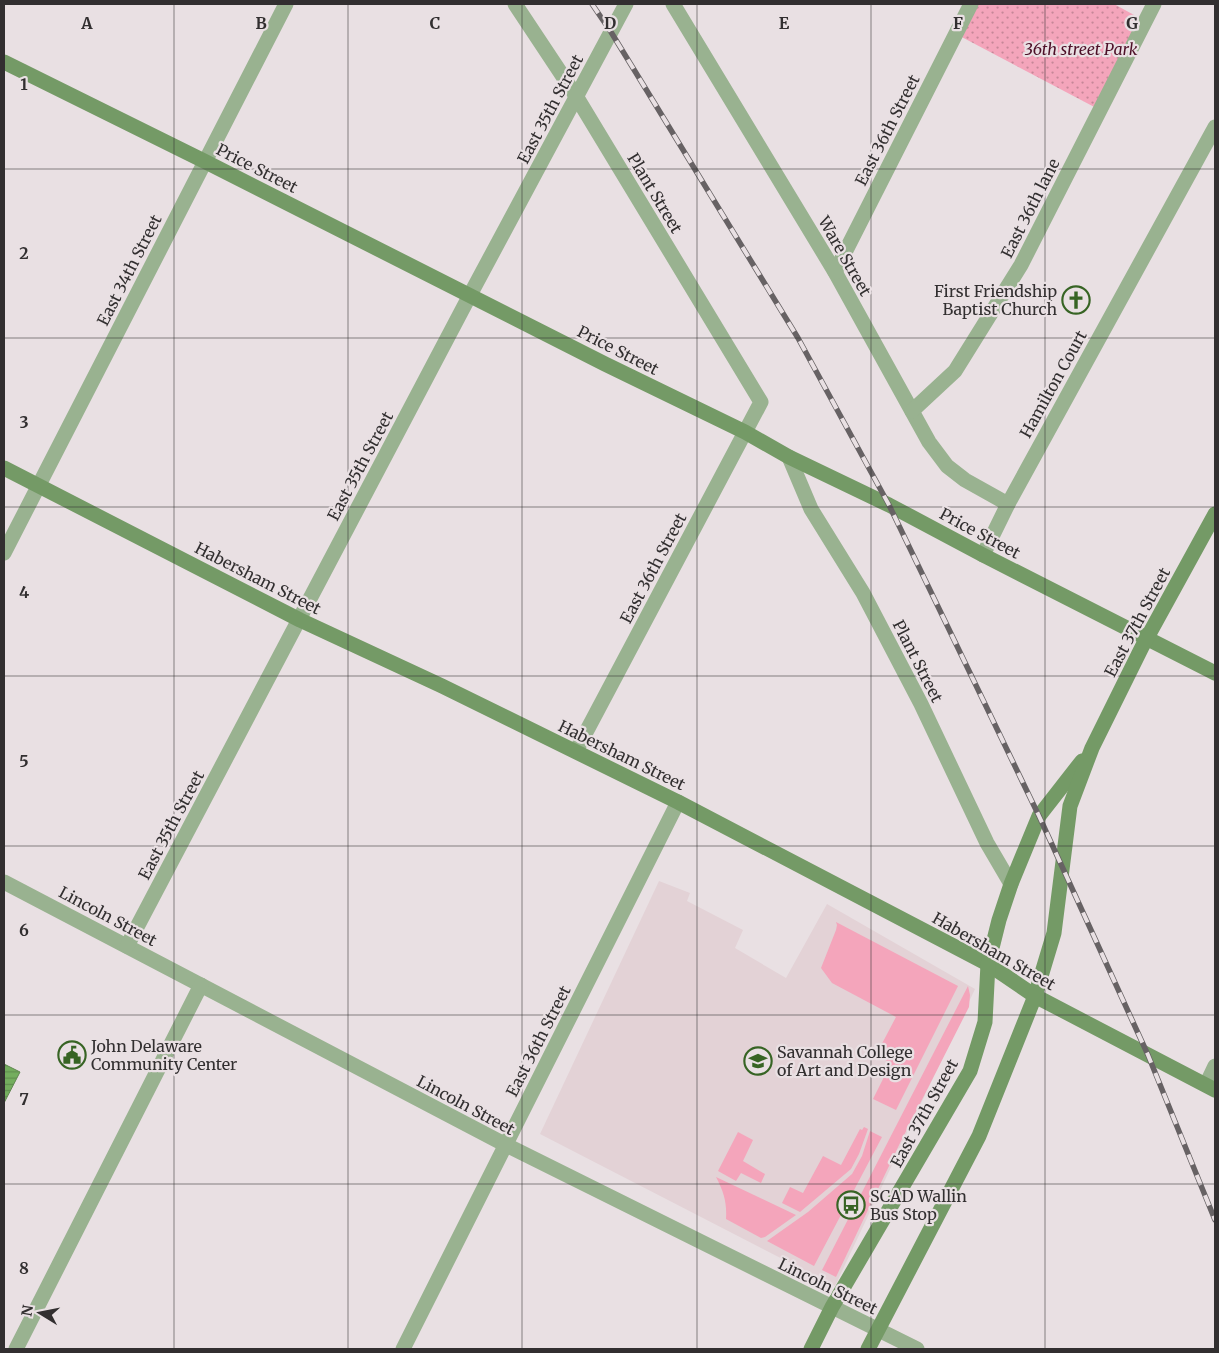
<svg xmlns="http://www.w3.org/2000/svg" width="1219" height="1353" viewBox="0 0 1219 1353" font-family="Merriweather,serif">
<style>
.built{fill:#e3d2d6}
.green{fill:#f4a5bb}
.park{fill:url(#park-dots)}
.water{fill:url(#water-rules);stroke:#608850}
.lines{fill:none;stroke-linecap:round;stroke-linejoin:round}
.street{stroke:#99b290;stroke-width:15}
.secondary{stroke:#749a66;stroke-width:15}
.rail-casing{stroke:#676264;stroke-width:5.5}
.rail{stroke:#e9e0e3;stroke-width:4;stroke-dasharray:11;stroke-linecap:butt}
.grid{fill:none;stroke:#322f30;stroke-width:1;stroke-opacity:0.55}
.labels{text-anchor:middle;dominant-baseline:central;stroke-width:4.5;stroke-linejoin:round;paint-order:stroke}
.park-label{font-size:16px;font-style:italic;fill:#4e1028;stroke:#e9e0e3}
.street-label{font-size:16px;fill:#322f30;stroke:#e9e0e3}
.poi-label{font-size:16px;fill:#322f30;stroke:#e9e0e3;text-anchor:start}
.grid-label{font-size:16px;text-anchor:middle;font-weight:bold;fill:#322f30;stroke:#e9e0e3;stroke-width:4.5;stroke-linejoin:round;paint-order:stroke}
</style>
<defs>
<pattern id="park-dots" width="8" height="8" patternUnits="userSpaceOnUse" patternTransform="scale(1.25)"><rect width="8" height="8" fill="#f4a5bb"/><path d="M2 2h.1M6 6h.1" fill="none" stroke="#c68798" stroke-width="1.8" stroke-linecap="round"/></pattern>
<pattern id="water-rules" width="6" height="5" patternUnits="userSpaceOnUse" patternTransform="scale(1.25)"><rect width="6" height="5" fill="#74ae5e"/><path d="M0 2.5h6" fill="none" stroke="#608e4e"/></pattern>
</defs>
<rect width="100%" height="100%" fill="#e9e0e3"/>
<polygon class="built" points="659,881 690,893 687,901 743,930 735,948 786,978 827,904 975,989 835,1286 540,1134"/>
<g class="green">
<polygon points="836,922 958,986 896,1110 873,1099 891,1063 876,1055 896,1017 832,983 821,968 836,930 837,925"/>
<polygon points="968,986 970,995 969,1007 900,1143 836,1277 822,1270"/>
<polygon points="864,1127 868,1129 859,1154 851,1169 800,1212 782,1203 790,1187 803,1193 823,1156 841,1165 860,1129 862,1130"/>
<polygon points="870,1131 882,1137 814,1266 767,1241 808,1212 852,1174 862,1156"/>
<polygon points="738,1132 753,1140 743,1161 765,1174 761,1183 741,1173 736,1181 718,1171"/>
<path d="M716,1177L796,1215L765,1237L761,1238L726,1219C727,1203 724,1192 716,1177Z"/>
</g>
<polygon class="park" points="971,4 1114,4 1145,21 1100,110 956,34"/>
<polygon class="water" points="4,1064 20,1072 4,1103"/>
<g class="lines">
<g class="street">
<polyline points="515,4 576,96 761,402 576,751"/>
<polyline points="673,4 835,272 929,442 947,466 965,480 1008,504"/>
<polyline points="835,272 971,4"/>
<polyline points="912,411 955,371 1021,265 1154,4"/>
<polyline points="789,457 811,509 863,593 921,704 987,843 1011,884"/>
<polyline points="4,553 286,4"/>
<polyline points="983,555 1008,504 1215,127"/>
<polyline points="4,882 506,1145 917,1349"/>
<polyline points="127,946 470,295 626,4"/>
<polyline points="1206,1085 1215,1066"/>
<polyline points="16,1349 201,985"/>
<polyline points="403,1349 678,802"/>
</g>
<g class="secondary">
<polyline points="4,62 204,161 605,364 745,432 789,457 889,505 983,555 1215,673"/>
<polyline points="4,468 300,620 442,686 678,802 988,964 1035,996 1215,1090"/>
<polyline points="811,1349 832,1307 970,1071 985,1022 988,964 999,920 1011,884 1039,816 1082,761"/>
<polyline points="868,1349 979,1136 1035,996 1054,933 1070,806 1092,748 1142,647 1215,514"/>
</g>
<g class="rail-casing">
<polyline id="rail" points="592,4 611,32 798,338 889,505 1039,816 1148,1055 1215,1220"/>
</g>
<use href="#rail" class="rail"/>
</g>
<path class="grid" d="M174,4V1349M348,4V1349M522,4V1349M697,4V1349M871,4V1349M1045,4V1349M4,169H1215M4,338H1215M4,507H1215M4,676H1215M4,846H1215M4,1015H1215M4,1184H1215"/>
<defs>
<g id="church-ring" transform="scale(1.4375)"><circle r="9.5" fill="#e9e0e3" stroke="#376424" stroke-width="1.5"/><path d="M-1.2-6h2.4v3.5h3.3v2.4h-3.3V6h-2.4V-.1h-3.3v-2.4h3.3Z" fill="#376424"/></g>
<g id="civic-ring" transform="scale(1.4375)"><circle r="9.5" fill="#e9e0e3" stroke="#376424" stroke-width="1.5"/><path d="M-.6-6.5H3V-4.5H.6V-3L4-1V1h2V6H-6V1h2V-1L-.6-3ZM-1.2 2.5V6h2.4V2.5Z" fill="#376424"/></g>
<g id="university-ring" transform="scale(1.4375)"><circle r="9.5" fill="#e9e0e3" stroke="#376424" stroke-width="1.5"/><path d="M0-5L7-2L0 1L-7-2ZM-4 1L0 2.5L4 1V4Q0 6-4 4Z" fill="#376424"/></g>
<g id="bus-ring" transform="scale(1.4375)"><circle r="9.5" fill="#e9e0e3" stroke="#376424" stroke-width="1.5"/><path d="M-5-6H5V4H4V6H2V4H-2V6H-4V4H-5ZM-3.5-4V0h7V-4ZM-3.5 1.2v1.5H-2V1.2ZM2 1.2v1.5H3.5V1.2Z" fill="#376424"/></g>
</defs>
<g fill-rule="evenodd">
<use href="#church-ring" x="1076" y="300"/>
<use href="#civic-ring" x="72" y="1055"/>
<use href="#university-ring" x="758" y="1061"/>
<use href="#bus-ring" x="851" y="1205"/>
</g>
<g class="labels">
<g class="park-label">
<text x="1081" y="49">36th street Park</text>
</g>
<g class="street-label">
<text transform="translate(550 109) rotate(-62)">East 35th Street</text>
<text transform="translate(887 130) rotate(-63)">East 36th Street</text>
<text transform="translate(257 168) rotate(27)">Price Street</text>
<text transform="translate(655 193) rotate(59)">Plant Street</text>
<text transform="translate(1030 208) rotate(-63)">East 36th lane</text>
<text transform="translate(845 256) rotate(60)">Ware Street</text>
<text transform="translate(129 270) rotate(-63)">East 34th Street</text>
<text transform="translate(618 350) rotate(27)">Price Street</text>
<text transform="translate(1053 384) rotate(-61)">Hamilton Court</text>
<text transform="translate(360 466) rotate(-62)">East 35th Street</text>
<text transform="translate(980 533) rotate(28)">Price Street</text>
<text transform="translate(653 568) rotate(-62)">East 36th Street</text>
<text transform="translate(258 578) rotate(27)">Habersham Street</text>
<text transform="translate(1137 622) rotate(-62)">East 37th Street</text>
<text transform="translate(918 661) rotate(63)">Plant Street</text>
<text transform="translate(622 755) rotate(26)">Habersham Street</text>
<text transform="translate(171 825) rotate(-62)">East 35th Street</text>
<text transform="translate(108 916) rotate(28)">Lincoln Street</text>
<text transform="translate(994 951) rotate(30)">Habersham Street</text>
<text transform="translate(538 1041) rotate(-63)">East 36th Street</text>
<text transform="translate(466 1105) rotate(28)">Lincoln Street</text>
<text transform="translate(924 1113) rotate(-61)">East 37th Street</text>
<text transform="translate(828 1286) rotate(26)">Lincoln Street</text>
</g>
<g class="poi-label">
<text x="1057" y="291" text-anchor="end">First Friendship<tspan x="1057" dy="18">Baptist Church</tspan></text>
<text x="91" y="1046">John Delaware<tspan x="91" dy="18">Community Center</tspan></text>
<text x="777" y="1052">Savannah College<tspan x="777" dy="18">of Art and Design</tspan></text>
<text x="870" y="1196">SCAD Wallin<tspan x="870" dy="18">Bus Stop</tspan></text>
</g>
</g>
<g class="grid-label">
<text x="87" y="29">A</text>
<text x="261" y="29">B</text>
<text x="435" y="29">C</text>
<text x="610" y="29">D</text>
<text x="784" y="29">E</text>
<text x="958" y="29">F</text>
<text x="1132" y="29">G</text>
<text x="24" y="90">1</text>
<text x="24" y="259">2</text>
<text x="24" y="428">3</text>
<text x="24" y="598">4</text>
<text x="24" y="767">5</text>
<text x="24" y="936">6</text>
<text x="24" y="1105">7</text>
<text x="24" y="1274">8</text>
</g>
<rect width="1219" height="1353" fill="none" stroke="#322f30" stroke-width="10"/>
<g transform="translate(40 1313) rotate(280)" stroke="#e9e0e3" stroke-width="4" paint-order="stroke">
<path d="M0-4L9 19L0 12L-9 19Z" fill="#322f30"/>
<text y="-8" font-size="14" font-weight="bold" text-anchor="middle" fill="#322f30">N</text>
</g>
</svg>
